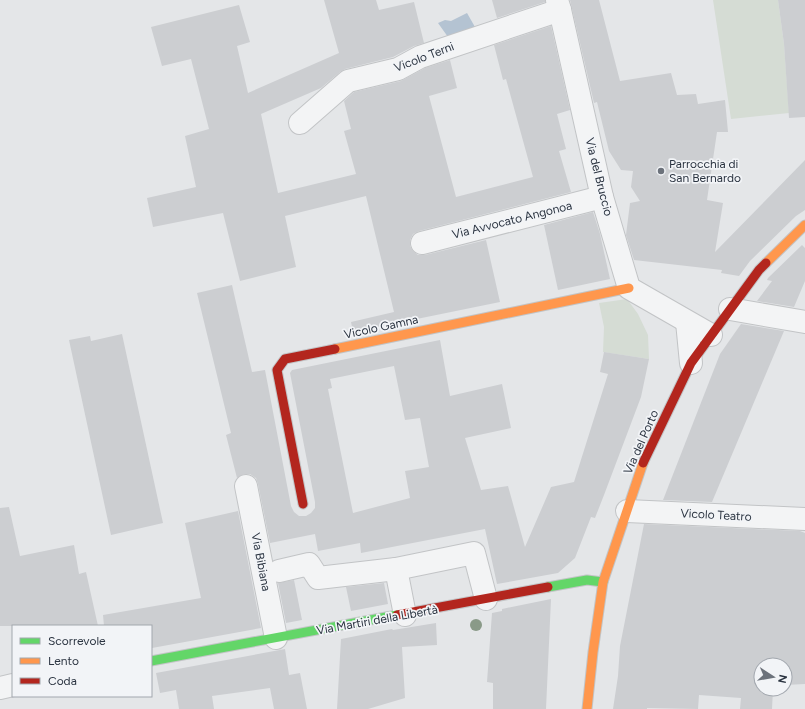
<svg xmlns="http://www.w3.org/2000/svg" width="805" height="709" viewBox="0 0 805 709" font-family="Figtree,sans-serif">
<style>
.green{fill:#d5dcd4}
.water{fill:#b4c3d2}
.building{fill:#ccced1;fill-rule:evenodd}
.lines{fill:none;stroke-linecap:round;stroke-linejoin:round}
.street-casing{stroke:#c2c4c6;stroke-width:24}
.fast-casing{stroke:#c2c4c6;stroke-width:11}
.slow-casing{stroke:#c2c4c6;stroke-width:11}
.jam-casing{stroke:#c2c4c6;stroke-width:11}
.street{stroke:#f3f4f5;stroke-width:22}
.fast{stroke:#63d668;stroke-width:9}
.slow{stroke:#ff974d;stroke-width:9}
.jam{stroke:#b3261e;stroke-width:9}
.tree{fill:#8a9a88}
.poi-dot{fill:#6c727b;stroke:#f2f4f7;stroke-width:1.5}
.labels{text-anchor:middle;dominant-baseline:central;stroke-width:3.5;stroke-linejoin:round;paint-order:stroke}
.street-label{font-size:12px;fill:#2b3441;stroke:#f2f4f7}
.poi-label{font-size:12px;fill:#2b3441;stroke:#f2f4f7;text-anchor:start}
</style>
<rect width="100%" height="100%" fill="#e4e6e8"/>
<g class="green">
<polygon points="713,0 778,0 784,44 789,113 731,119"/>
<polygon points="627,299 638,314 648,335 649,359 603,352 604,327 599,303"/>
</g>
<polygon class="water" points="467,13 475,27 448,37 438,23 445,20 451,21"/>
<g class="building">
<polygon points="324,0 376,0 379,10 414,2 424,43 414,46 393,57 345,69 340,72 321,88 261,114 278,193 356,174 344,131 351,129 344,101 354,92 401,81 425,68 450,60 457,88 429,96 456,197 533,177 506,79 503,80 494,45 551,26 570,110 557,114 566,149 559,151 571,192 419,231 413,234 410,240 410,246 413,251 418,255 425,255 486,240 500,302 353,332 351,322 394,312 366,196 285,216 296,267 240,281 223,213 153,227 147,198 196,187 185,136 209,129 191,59 162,66 151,27 239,5 250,42 237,46 248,93 339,53"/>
<polygon points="492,0 545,0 545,2 497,18"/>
<polygon points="570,0 599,0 620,81 671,73 677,95 696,94 698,104 725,100 728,132 717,132 707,200 723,203 715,252 805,160 805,210 796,216 750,261 739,276 721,273 722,270 634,260 626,235 630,203 640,201 631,187 633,171 621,170 609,151 597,102 594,103"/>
<polygon points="778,0 805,0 805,117 789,118 784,44"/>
<polygon points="593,212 600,234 610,279 558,290 544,225"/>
<polygon points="802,245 805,248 805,281 794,307 757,301 772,281 767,280 768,278"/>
<path d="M232,285L252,372L265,370L291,506L294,512L299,516H306L311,513L315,508V502L290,373L292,370L440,340L450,396L502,384L511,428L465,438L481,490L508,486L525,547L551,487L574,482L608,374L600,372L604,352L649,359L641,397L604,495L595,518L591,517L575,558L558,573L497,584L485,529L361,553L360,543L318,551L315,534L270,543L258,484L256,478L250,474H244L237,478L226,435L231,433L197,293ZM394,366L405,420L420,418L429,467L405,471L410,498L353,513L328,389L332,388L330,379Z"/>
<polygon points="741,324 784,331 712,502 663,500 720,354"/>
<polygon points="122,334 163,523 111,535 69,340 90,336 91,341"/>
<polygon points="9,507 20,556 74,545 79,574 86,572 98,626 0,626 0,508"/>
<polygon points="238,511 261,628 152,648 151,626 104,626 103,615 201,598 185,523"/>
<polygon points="644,524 800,531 805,533 805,684 785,685 785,665 761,665 761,689 773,689 772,709 740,709 741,698 699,695 698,709 647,708 647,709 613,709 618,676 620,646"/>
<polygon points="294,580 302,620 286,623 278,583"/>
<polygon points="384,583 388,604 351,611 346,587"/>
<polygon points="551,599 546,709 493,709 493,683 487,682 492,613 502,611 502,609"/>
<polygon points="436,623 437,645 402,647 405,698 368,709 337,709 341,639 392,629 393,630"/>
<polygon points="285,649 289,675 300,673 307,709 274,709 270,688 212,696 214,709 179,709 176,690 160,693 156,673"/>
</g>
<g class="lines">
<g class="street-casing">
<g id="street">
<polyline points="557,0 560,10 602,197 629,288 711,335"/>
<polyline points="300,123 348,81 398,69 420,57 560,10"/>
<polyline points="422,243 602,197"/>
<polyline points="730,309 805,322"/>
<polyline points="687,322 691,363"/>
<polyline points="246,486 276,638"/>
<polyline points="627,511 805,519"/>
<polyline points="396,569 405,615"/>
<polyline points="279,571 309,564 318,578 396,569 474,553 486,599"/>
<polyline points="0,688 13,685"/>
</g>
</g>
<g class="fast-casing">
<g id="fast">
<polyline points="548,587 587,580 603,582"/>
<polyline points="151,661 397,615"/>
</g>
</g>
<g class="slow-casing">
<g id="slow">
<polyline points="766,263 805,225"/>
<polyline points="335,349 629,288"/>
<polyline points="587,709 593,652 603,582 643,463"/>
</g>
</g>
<g class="jam-casing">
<g id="jam">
<polyline points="643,463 691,363 759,270 766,263"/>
<polyline points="303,504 277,370 285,359 335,349"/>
<polyline points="397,615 548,587"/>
</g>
</g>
<use href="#street" class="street"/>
<use href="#fast" class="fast"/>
<use href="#slow" class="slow"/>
<use href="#jam" class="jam"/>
</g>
<circle class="tree" cx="476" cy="625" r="6"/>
<circle class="poi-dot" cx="661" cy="171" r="4"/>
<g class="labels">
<g class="street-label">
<text transform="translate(424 57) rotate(-21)">Vicolo Terni</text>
<text transform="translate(599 177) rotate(76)">Via del Bruccio</text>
<text transform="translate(512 220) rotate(-14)">Via Avvocato Angonoa</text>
<text transform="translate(381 327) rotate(-12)">Vicolo Gamna</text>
<text transform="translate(641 442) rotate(-66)">Via del Porto</text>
<text transform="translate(716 515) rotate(3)">Vicolo Teatro</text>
<text transform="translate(261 562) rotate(79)">Via Bibiana</text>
<text transform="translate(377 620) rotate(-10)">Via Martiri della Libertà</text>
</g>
<g class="poi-label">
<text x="669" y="164">Parrocchia di<tspan x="669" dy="14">San Bernardo</tspan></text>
</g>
</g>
<rect x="12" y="625" width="140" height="72" fill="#f2f4f7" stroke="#a2a7ae"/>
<rect x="20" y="638" width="20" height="6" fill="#63d668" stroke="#a2a7ae"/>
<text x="48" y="645" font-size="12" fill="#2b3441">Scorrevole</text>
<rect x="20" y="658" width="20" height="6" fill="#ff974d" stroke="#a2a7ae"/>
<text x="48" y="665" font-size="12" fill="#2b3441">Lento</text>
<rect x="20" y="678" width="20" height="6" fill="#b3261e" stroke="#a2a7ae"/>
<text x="48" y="685" font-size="12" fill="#2b3441">Coda</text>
<g transform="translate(773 677) rotate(102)"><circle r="19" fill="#f2f4f7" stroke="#a2a7ae"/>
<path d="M0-3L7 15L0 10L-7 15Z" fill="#6c727b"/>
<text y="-6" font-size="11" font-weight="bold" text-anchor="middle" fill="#2b3441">N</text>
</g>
</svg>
